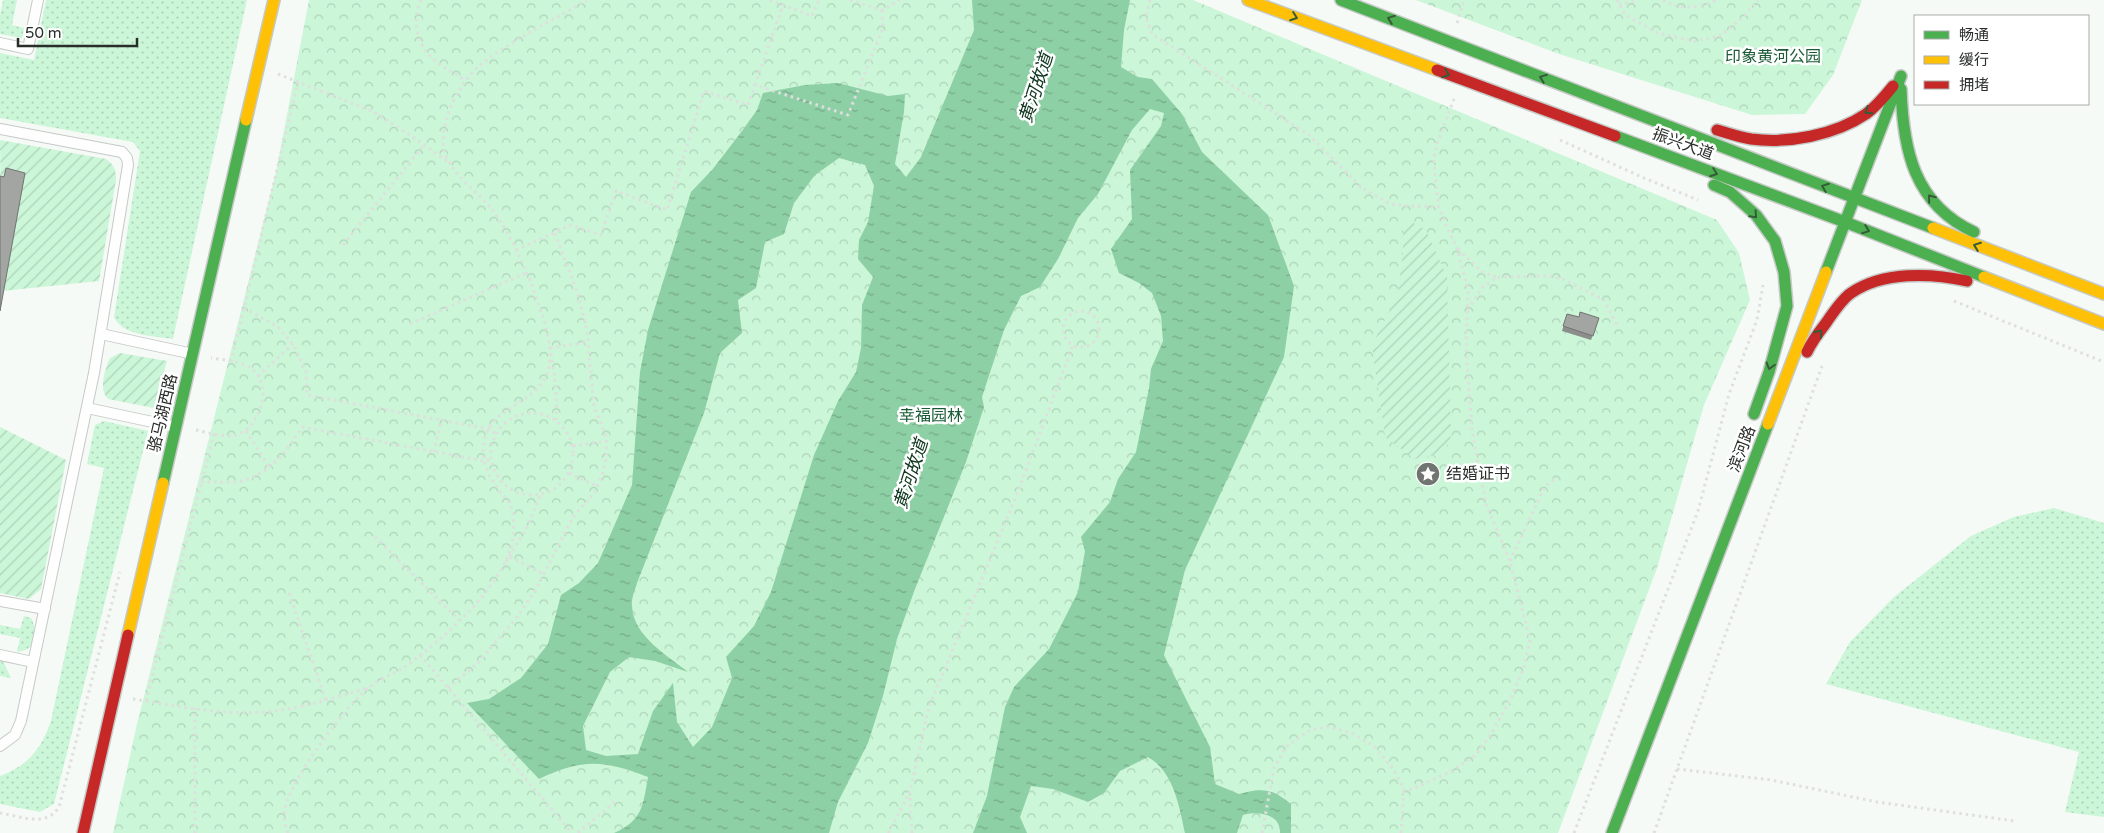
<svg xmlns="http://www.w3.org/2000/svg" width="2104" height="833" viewBox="0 0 2104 833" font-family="'Varela Round','Noto Sans SC',sans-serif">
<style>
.grass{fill:url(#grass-dots)}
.forest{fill:url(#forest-crowns)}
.garden{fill:url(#garden-furrows)}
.water{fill:url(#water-ripples);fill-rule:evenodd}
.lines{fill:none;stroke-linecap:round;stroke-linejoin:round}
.lane-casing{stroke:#c6cac7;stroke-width:12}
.fast-casing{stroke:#c6cac7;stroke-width:14}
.slow-casing{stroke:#c6cac7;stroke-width:14}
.jam-casing{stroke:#c6cac7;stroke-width:14}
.path{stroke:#dedfde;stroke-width:3;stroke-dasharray:2.5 4;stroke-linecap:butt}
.lane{stroke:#fefefe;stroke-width:10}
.fast{stroke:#4caf50;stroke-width:11}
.slow{stroke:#ffc107;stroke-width:11}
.jam{stroke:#c62828;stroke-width:11}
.wall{fill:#8b8e8b}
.building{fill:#a2a5a2;stroke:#717471}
.oneway{stroke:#365b38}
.labels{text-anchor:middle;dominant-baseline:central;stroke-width:5;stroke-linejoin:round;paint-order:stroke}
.park-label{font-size:16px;fill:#185b34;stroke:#fff}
.street-label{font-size:16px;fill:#2a2e2b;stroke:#fff}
.poi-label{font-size:16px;fill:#2a2e2b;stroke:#fff;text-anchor:start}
.water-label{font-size:18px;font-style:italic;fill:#0d351d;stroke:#fff}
</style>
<defs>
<pattern id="grass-dots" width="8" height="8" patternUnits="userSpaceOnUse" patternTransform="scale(1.25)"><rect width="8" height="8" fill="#cbf6d7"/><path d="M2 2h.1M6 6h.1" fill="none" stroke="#aed3b9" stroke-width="1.8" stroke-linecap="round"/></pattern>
<pattern id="forest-crowns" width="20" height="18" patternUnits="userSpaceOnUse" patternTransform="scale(1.25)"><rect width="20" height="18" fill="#cbf6d7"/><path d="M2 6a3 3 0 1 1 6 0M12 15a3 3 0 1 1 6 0" fill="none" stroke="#aed3b9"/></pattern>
<pattern id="garden-furrows" width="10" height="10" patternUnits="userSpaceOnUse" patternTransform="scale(1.25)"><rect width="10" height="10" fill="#cbf6d7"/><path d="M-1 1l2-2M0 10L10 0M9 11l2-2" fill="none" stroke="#aed3b9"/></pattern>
<pattern id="water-ripples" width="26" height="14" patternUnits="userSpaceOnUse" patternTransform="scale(1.25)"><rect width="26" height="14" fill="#8ed0a5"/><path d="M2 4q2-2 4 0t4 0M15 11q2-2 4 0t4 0" fill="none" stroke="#74a987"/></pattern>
</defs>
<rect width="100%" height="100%" fill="#f5faf6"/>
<g class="grass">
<polygon points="3,0 17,0 12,25 24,28 22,38 0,34 0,15"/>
<path d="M46,0H247L173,339C155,336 122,336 114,317L140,151L133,142L0,118V53L34,60Z"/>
<path d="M104,421L148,431L54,804L40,812L0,804V776C29,765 41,749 51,721L104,468L87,464L95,425Z"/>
<polygon points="2054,508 2104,523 2104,817 2065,812 2079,752 1826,684 1850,642 1894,597 1971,536 2014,517"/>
<path d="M24,616L31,618C39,634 37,650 17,652L20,638L0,634V625L20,629Z"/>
<polygon points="0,660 4,663 11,678 0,676"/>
</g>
<g class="forest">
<polygon points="309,0 1193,0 1717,220 1739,253 1750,300 1704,405 1657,568 1558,833 113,833 137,724 276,172"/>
<polygon points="1416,0 1862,0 1833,75 1805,114 1752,115 1559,54"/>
</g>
<g class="garden">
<path d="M0,140L106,159C114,165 116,169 116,180L99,281L2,291Z"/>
<polygon points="1410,221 1426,230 1447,277 1451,436 1444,454 1415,459 1385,437 1372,345 1398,294 1403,252 1403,225"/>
<path d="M120,353L167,361L154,408L108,399C98,389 105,370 110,358Z"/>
<polygon points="0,427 66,460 41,589 29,599 0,593"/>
</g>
<path class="water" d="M972,0H1130L1124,30L1121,67L1138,77L1152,79L1182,114L1202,152L1268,215L1294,286L1284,357L1185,570L1164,655L1210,747L1215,784L1239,794C1263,787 1272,789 1291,804V833H1280C1281,813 1256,811 1243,815L1237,833H1185C1179,806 1174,772 1148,757L1120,771L1104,793L1088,802L1053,789L1031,786L1020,817L1027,833H973L987,796L1005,707L1014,687L1049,649L1078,592L1085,551L1081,537L1110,502L1118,479L1136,452L1149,388L1151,369L1163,341L1161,316L1152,293L1139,283L1119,273L1111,249L1132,219L1130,170L1161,126L1164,113L1150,109L1132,130L1098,194L1078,218L1058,259L1040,287L1021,296L1004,330L982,397L984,407L966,462L915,589L897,639L883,696L868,743L838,802L829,833H614C642,821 643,806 648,777C604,760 583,758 539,779L467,703L489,699L521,678L548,644L561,595L579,583L598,563L632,485L640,372L648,330L691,192L712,170L742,131L757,110L763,93L805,85L838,83L888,96L905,94L904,112L895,164L906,177L921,157L974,30ZM839,158L865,165L874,186L868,222L859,240L858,259L873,277L862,305L861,348L856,372L838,401L814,455L771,592L754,626L726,657L732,678L712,727L693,747L677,722L673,683L653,711L638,754L606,756L586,750L583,726L610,672L629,657L655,661L688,672C667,655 633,636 632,606C631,599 635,590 637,583L704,413L720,353L742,333L738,300L756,288L765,242L784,234L794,203L815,175Z"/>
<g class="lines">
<g class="lane-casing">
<g id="lane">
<polyline points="0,43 28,49 38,0"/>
<polyline points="0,129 122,152 127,158 128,165 94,373 21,721 15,735 0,746"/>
<polyline points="101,334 193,354"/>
<polyline points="87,408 176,427"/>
<polyline points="0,601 45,609"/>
<polyline points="0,655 33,662"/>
</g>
</g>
<g class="fast-casing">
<g id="fast">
<polyline points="1341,0 1933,228"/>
<path d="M1901,89C1903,150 1914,204 1974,232"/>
<polyline points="1615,136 1845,222 1984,277"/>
<polyline points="1714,185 1730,192 1756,215 1775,241 1784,272 1787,306 1769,372 1754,414"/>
<polyline points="1826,272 1901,76"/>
<polyline points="163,483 246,120"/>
<polyline points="1612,833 1768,424"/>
</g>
</g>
<g class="slow-casing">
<g id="slow">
<polyline points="1248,0 1437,70"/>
<polyline points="246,120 274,0"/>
<polyline points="1933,228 2104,294"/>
<polyline points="1984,277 2104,324"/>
<polyline points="1768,424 1826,272"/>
<polyline points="128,635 163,483"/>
</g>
</g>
<g class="jam-casing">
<g id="jam">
<polyline points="1437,70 1615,136"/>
<path d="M1717,130C1728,133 1739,137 1751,139C1788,144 1835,135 1866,114C1877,106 1885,96 1893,86"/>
<path d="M1807,352C1812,341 1819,332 1826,323C1833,313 1841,300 1851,293C1883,271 1931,273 1967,281"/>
<polyline points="83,833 128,635"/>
</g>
</g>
<g class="path">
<path d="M421,0C412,20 416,43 432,58C441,67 455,73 465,80"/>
<polyline points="770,0 812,16 819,0"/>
<polyline points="850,0 882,10 900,0"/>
<polyline points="1150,0 1146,18 1152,34 1309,135 1361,187 1390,204 1408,206 1439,207"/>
<polyline points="1617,0 1625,15 1658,33 1694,41 1720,36 1740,20 1758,0"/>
<path d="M1663,0C1680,11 1699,8 1717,0"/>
<polyline points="1619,5 1638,0"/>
<polyline points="1457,23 1464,0"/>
<polyline points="278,74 372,111 410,135 451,164"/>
<polyline points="755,85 783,5"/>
<polyline points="1560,140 1644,178 1698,200"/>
<polyline points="343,245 424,145"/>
<polyline points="1458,249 1482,272 1496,277"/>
<polyline points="516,250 571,225 601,235 616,191 667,210 704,91 748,105 755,85 848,115 883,28 882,10"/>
<polyline points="1954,301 2104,362"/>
<polyline points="244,308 278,327 293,344 306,371 307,395 489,429 496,434"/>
<polyline points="1468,310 1482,288 1497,277 1549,276 1563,279 1604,300 1617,325"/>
<circle cx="1081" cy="329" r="18"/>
<polyline points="410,324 526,273"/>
<path d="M550,347C554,372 558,395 556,420"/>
<polyline points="550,348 588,342"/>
<polyline points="231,362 298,82"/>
<polyline points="258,376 293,344"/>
<circle cx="532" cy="454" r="41"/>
<path d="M196,430C206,432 219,436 230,436C258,435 275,386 252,369C241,361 224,360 211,358"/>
<polyline points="246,431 269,467"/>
<polyline points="573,446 606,441"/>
<polyline points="434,452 441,420"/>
<polyline points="569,473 597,486"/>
<path d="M201,482C215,481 232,484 245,480C271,472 289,449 302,427L484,461L492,459"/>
<polyline points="375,537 459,620"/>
<polyline points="510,557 544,574"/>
<polyline points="1510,561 1545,486 1554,479"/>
<polyline points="506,562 526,529 541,494"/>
<polyline points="289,593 326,701"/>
<polyline points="420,655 572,833"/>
<polyline points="448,688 478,663 518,616 535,591 573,517 595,492 602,475 607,456 606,437 594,406 587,331 578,295 555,233"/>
<path d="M133,699C179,706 227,717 274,711C307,707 338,697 370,687"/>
<polyline points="146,701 214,433"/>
<polyline points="1677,769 1771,780 1877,802 2015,821"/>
<path d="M0,813C20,816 46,828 59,807L120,572"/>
<polyline points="195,833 195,708"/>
<path d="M288,833C284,823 283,812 287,802C296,773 346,705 371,686C380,679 393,674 403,668C440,642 509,583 513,536C514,526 514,513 510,504C507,498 500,493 497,487C486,473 480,455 485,437C499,395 562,406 548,337C540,299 514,236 489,206C475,190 452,174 445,153C437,126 458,85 478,67C510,40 551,22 587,0"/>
<polyline points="578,833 617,800"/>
<polyline points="888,833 910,792"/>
<polyline points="912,833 910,792 929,707 1017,494 1073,345"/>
<polyline points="1262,833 1274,768 1286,747 1310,730 1329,727 1354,734 1375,747 1394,770 1404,790 1412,789 1450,772 1476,755 1493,731 1511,698 1524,667 1530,640 1510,561 1486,504 1472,431 1466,348 1468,289 1457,248 1447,228 1439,207 1435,178 1434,157 1437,144 1454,99"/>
<polyline points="1401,833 1404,790"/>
<polyline points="1574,833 1698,511 1729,394 1757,320 1763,285"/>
<polyline points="1654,833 1822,366"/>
</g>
<use href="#lane" class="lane"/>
<use href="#fast" class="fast"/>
<use href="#slow" class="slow"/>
<use href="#jam" class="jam"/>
</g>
<polygon class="wall" points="1567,314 1578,317 1599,318 1591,340 1562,331"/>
<g class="building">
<polygon points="6,168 25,173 0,311 0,176 4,177"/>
<polygon points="1580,312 1599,318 1593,336 1563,326 1567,314 1579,317"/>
</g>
<defs><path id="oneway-chevron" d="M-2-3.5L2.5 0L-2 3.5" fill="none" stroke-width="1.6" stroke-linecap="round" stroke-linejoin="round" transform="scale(1.25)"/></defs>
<g class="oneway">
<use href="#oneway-chevron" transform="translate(1294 17) rotate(20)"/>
<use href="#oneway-chevron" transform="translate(1391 19) rotate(-159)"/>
<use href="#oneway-chevron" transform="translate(1446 74) rotate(20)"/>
<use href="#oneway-chevron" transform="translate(1543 78) rotate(-159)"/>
<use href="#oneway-chevron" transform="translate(1868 111) rotate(147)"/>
<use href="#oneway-chevron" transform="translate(1714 173) rotate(20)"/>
<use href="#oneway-chevron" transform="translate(1825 187) rotate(-159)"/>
<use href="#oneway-chevron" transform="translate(1931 198) rotate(-129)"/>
<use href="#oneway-chevron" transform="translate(1754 215) rotate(47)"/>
<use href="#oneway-chevron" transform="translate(1866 230) rotate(21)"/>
<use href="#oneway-chevron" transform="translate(1977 246) rotate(-159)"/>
<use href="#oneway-chevron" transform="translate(1819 333) rotate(-52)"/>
<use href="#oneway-chevron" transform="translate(1770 366) rotate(106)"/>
</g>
<defs>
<g id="sight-disc" transform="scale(1.25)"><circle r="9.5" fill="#717572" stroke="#fff"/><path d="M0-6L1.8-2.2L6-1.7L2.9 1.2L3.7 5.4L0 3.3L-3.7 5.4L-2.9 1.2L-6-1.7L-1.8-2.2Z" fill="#fff"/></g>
</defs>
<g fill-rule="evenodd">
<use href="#sight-disc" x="1428" y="474"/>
</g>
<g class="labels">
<g class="park-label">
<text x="1773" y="57">印象黄河公园</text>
<text x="931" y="416">幸福园林</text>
</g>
<g class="street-label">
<text transform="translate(1683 144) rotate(20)">振兴大道</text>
<text transform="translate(163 413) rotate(-77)">骆马湖西路</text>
<text transform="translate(1742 449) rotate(-69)">滨河路</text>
</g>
<g class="poi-label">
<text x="1446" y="474">结婚证书</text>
</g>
<g class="water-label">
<text transform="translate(1036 88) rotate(-72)">黄河故道</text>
<text transform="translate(911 474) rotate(-72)">黄河故道</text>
</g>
</g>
<rect x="1914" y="15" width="175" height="90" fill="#ffffff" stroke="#aaabaa"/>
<rect x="1924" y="31" width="25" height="8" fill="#4caf50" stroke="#aaabaa"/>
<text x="1959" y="40" font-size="15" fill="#2a2e2b">畅通</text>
<rect x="1924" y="56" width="25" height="8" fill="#ffc107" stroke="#aaabaa"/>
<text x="1959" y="65" font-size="15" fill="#2a2e2b">缓行</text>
<rect x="1924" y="81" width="25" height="8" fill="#c62828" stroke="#aaabaa"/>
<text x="1959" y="90" font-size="15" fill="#2a2e2b">拥堵</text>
<path d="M18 38v8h119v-8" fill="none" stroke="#2a2e2b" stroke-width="2.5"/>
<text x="25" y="38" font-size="15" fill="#2a2e2b" stroke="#ffffff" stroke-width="4" paint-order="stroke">50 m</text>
</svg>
